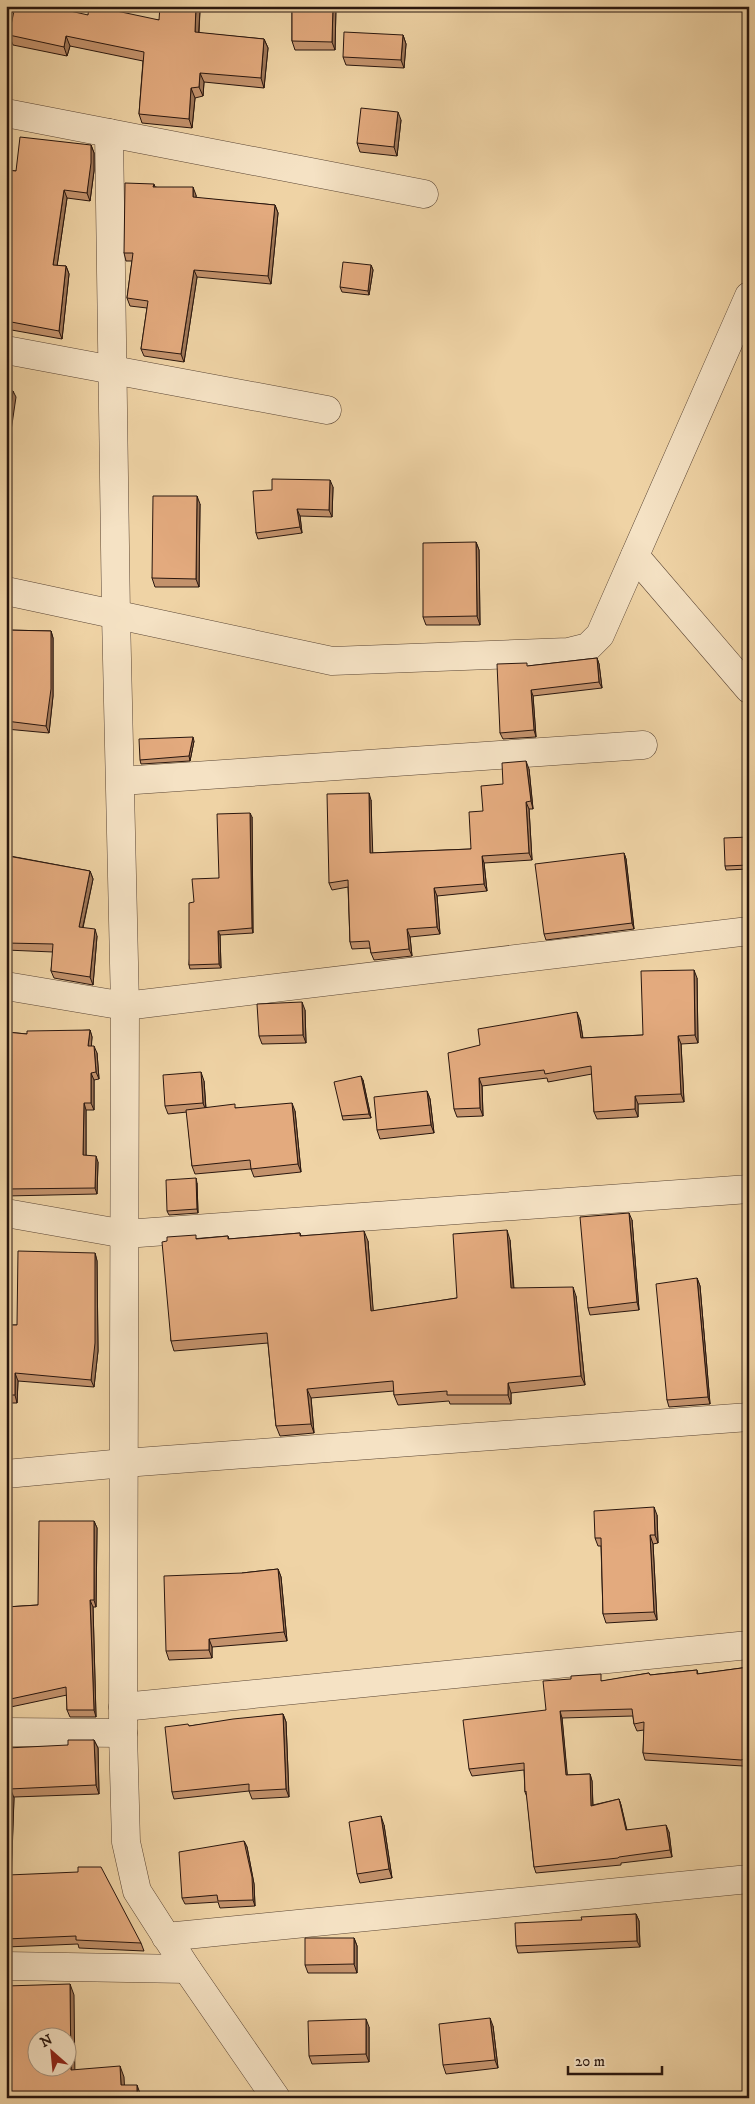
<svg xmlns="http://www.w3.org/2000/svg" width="755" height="2104" viewBox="0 0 755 2104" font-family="'IM FELL DW Pica',serif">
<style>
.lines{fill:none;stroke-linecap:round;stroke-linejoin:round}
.street-casing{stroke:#5a4534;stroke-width:29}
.street{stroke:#f5e2c4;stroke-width:28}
.wall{fill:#c3926c;stroke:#29160e}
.shaded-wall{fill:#9f7758;stroke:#29160e}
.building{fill:#e3aa7e;stroke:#29160e;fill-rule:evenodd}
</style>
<rect width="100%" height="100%" fill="#efd3a5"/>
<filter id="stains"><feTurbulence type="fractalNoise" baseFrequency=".004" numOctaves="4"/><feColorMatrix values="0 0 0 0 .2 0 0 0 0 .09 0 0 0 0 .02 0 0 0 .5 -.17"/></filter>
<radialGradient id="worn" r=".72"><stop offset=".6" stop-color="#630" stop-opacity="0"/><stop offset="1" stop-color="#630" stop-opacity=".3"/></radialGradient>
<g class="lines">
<g class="street-casing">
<g id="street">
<polyline points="6,113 424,194"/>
<polyline points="109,133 116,615 125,1006 123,1733 126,1842 137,1891 187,1969 276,2098"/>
<polyline points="6,350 327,410"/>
<polyline points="635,556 749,689"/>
<polyline points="6,591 332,661 568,652 588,647 600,635 749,296"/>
<polyline points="121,781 643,745"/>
<polyline points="6,986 125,1006 749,931"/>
<polyline points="6,1213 125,1234 749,1189"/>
<polyline points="6,1474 124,1463 749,1417"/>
<polyline points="123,1707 749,1645"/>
<polyline points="6,1732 123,1733"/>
<polyline points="166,1937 749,1879"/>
<polyline points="6,1966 187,1969"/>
</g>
</g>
<use href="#street" class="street"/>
</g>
<g class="wall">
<polygon points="292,6 336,6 335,50 295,50 292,41"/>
<polygon points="200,10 199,33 264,39 268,48 264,88 204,82 203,96 195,98 192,128 142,123 139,114 143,61 70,46 67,56 13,45 9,35 88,15 159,20"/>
<polygon points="403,35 406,44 404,68 346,65 343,57"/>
<polygon points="401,120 397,156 360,152 357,143"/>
<polygon points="91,145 94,153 94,171 90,201 67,198 57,266 66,266 69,274 62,339 6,329 6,170 16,171"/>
<polygon points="154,184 155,187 196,195 196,198 275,205 278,213 271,284 197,277 184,362 144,356 141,349 147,308 130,306 127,298 132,261 126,261 124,253"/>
<polygon points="371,265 373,270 369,295 342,292 340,287"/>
<polygon points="333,487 332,517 300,516 302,533 258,539 256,533 272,490"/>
<polygon points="200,504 199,587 155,587 152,578"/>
<polygon points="476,542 479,550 480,625 426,625 423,617"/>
<polygon points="6,630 51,631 53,638 53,696 49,733 6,729"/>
<polygon points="597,658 599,664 602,688 533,696 536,737 503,739 500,733 528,666"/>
<polygon points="194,741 190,761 141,764 140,760"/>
<polygon points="529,769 533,809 529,809 532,860 484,863 487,891 437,896 440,934 410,937 412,956 374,960 371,953 370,948 352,949 350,942 348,887 332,890 329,883 371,800 372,853 471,849 483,811 503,784"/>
<polygon points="252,817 253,933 220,935 221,968 190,969 189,965 194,902 219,878"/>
<polygon points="749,837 749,869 726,870 725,866"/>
<polygon points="6,853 10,856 90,871 93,879 83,928 97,936 93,985 54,978 51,971 53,952 6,950"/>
<polygon points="624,853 626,859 634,929 546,940 544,934"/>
<polygon points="697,978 698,1043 681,1044 684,1102 638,1104 638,1117 597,1119 594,1112 592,1074 548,1082 547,1078 482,1086 483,1116 457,1117 454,1109 480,1045 580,1020 583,1038 643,1035"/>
<polygon points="305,1010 306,1043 262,1044 259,1036"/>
<polygon points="90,1030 92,1037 91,1046 97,1053 99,1079 94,1080 94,1110 86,1110 86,1155 98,1162 97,1194 6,1196 6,1032 27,1034"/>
<polygon points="363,1080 371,1118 343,1120 342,1116"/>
<polygon points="204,1081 206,1108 236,1108 295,1111 301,1172 254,1177 251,1169 195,1174 192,1166 187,1112 168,1114 165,1106"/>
<polygon points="427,1091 430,1099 434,1133 380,1139 377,1130"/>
<polygon points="197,1183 198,1213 169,1215 167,1211"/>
<polygon points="632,1220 639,1310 590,1315 588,1308"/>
<polygon points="300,1233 301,1236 368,1241 373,1311 457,1298 510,1240 514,1288 576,1296 585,1385 511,1393 511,1404 450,1404 449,1401 398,1405 394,1395 394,1391 311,1398 314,1433 280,1436 276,1426 268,1343 174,1351 171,1341 167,1241 228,1236 229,1239"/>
<polygon points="95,1253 97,1261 98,1351 94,1387 18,1381 17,1403 6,1403 6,1325 17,1325"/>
<polygon points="697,1278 700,1286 710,1404 669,1407 667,1400"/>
<polygon points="657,1515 658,1543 653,1544 657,1620 606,1623 603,1614 601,1546 598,1546 595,1538"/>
<polygon points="94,1521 97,1528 96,1607 93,1607 96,1717 70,1717 67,1710 67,1695 6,1708 6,1607 38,1605"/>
<polygon points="278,1569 281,1577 287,1641 212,1647 212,1658 169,1660 166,1651 242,1573"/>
<polygon points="749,1667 749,1765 743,1766 645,1760 643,1753 644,1730 637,1731 634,1724 633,1716 562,1718 567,1775 590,1774 592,1781 593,1805 619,1799 621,1805 627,1830 669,1832 672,1857 621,1863 621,1865 536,1873 534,1867 527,1797 525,1792 524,1770 472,1776 469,1769 546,1710 571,1679 603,1681 649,1673 650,1675 697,1670 698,1674"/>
<polygon points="283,1714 286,1722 289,1797 252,1799 249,1791 174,1799 172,1792 189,1726"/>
<polygon points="94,1740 98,1748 99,1794 14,1797 11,1875 141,1943 144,1951 79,1948 78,1944 6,1947 6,1790 10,1790 9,1789 68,1745"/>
<polygon points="384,1825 392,1878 360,1883 357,1874"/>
<polygon points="244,1841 247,1847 254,1884 255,1906 220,1908 218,1902 185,1904 182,1898"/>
<polygon points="636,1914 639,1921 640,1947 518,1953 516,1946 582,1920"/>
<polygon points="354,1938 357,1946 357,1973 308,1973 305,1965"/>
<polygon points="493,2026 498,2068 446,2074 443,2065"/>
<polygon points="369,2027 369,2062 312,2064 309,2056"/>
</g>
<g class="shaded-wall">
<polygon points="196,6 198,6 200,10 198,42 195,32"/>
<polygon points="333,6 336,6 335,50 332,42"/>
<polygon points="403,35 406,44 404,68 401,60"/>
<polygon points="66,36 70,46 67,56 64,47"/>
<polygon points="264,39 268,48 264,88 261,78"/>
<polygon points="200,73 204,82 203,96 199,87"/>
<polygon points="191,88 195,98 192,128 189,119"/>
<polygon points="398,112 401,120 397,156 394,147"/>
<polygon points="91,145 94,153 94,171 90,201 87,193"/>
<polygon points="193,187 196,195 196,205 193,197"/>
<polygon points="64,190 67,198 56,273 53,265"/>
<polygon points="275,205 278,213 271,284 268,276"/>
<polygon points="371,265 373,270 369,295 368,291"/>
<polygon points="66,266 69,274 62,339 59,331"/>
<polygon points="194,270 197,277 184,362 181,354"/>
<polygon points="13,391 16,397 6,465 6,443"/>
<polygon points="330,480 333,487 332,517 329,510"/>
<polygon points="197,496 200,504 199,587 196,579"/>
<polygon points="297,509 300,516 302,533 300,527"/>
<polygon points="476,542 479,550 480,625 477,616"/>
<polygon points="51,631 53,638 53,696 49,733 46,726"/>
<polygon points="597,658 599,664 602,688 599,682"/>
<polygon points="531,690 533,696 536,737 534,730"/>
<polygon points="193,737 194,741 190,761 189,756"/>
<polygon points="526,761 529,769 533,809 531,801"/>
<polygon points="369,793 371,800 373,860 370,853"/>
<polygon points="526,802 529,809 532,860 529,853"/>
<polygon points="250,813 252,817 253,933 252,928"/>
<polygon points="624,853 626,859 634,929 632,923"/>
<polygon points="482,856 484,863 487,891 484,884"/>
<polygon points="90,871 93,879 81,935 79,927"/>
<polygon points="434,888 437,896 440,934 437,927"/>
<polygon points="95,929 97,936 93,985 90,977"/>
<polygon points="407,929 410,937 412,956 409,949"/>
<polygon points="218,931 220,935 221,968 219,964"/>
<polygon points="694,970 697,978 698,1043 695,1035"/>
<polygon points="302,1002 305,1010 306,1043 303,1035"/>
<polygon points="577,1012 580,1020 584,1046 581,1038"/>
<polygon points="90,1030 92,1037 91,1053 88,1046"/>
<polygon points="678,1036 681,1044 684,1102 681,1094"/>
<polygon points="94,1046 97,1053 99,1079 96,1072"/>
<polygon points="201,1072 204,1081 206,1111 203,1103"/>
<polygon points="91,1073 94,1080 94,1110 91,1103"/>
<polygon points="361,1076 363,1080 371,1118 369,1114"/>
<polygon points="479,1078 482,1086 483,1116 480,1108"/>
<polygon points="427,1091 430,1099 434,1133 431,1125"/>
<polygon points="635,1096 638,1104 638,1117 635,1109"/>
<polygon points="84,1103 86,1110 86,1162 83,1155"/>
<polygon points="292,1103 295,1111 301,1172 298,1164"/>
<polygon points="96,1156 98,1162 97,1194 95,1188"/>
<polygon points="196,1178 197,1183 198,1213 197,1209"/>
<polygon points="629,1213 632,1220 639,1310 637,1302"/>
<polygon points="507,1230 510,1240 514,1298 511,1288"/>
<polygon points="364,1231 368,1241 374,1321 371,1311"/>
<polygon points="95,1253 97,1261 98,1351 94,1387 91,1380"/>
<polygon points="697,1278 700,1286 710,1404 708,1397"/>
<polygon points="573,1287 576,1296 585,1385 581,1376"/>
<polygon points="15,1373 18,1381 17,1403 15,1395"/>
<polygon points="508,1383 511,1393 511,1404 508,1395"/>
<polygon points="307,1389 311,1398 314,1433 311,1424"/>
<polygon points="654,1507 657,1515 658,1543 655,1535"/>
<polygon points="94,1521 97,1528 96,1607 94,1600"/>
<polygon points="650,1535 653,1544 657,1620 654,1612"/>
<polygon points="278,1569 281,1577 287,1641 284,1632"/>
<polygon points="90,1600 93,1607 96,1717 94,1710"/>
<polygon points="209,1639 212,1647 212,1658 209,1650"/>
<polygon points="560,1711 562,1718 568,1782 566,1775"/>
<polygon points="283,1714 286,1722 289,1797 286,1789"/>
<polygon points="94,1740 98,1748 99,1794 96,1785"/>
<polygon points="590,1774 592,1781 593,1812 591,1806"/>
<polygon points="11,1790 14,1798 11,1884 8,1875"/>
<polygon points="619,1799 621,1805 628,1837 626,1830"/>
<polygon points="381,1816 384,1825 392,1878 389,1869"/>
<polygon points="666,1825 669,1832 672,1857 670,1850"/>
<polygon points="244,1841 247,1847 254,1884 255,1906 253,1900"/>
<polygon points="636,1914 639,1921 640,1947 637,1941"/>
<polygon points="354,1938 357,1946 357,1973 354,1964"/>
<polygon points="70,1984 74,1995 75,2081 71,2070"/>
<polygon points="490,2018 493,2026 498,2068 495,2060"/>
<polygon points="366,2019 369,2027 369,2062 366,2054"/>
<polygon points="120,2066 124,2077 125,2096 121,2085"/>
<polygon points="137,2085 141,2096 141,2098 137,2098"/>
</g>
<g class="building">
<polygon points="15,6 48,6 88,15 89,6 93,6 159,20 160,6 196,6 195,32 264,39 261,78 200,73 199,87 191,88 189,119 139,114 144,52 66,36 64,47 9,35"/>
<polygon points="292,6 333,6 332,42 292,41"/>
<polygon points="344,32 403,35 401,60 343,57"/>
<polygon points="361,108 398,112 394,147 357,143"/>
<polygon points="20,137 91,145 91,163 87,193 64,190 53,265 66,266 59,331 6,321 6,170 16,171"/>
<polygon points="125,183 154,184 153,187 193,187 193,197 275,205 268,276 194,270 181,354 141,349 148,301 127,298 133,253 124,253"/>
<polygon points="343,262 371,265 368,291 340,287"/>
<polygon points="6,390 13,391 6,443"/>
<polygon points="272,479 330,480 329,510 297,509 300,527 256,533 253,491 272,490"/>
<polygon points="153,496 197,496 196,579 152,578"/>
<polygon points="476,542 477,616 423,617 423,543"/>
<polygon points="6,630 51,631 51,689 46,726 6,721"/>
<polygon points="597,658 599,682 531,690 534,730 500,733 497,664 527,663 527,666"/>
<polygon points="193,737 189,756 140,760 139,739"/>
<polygon points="526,761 531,801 526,802 529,853 482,856 484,884 434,888 437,927 407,929 409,949 371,953 369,941 350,942 348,880 329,883 327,794 369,793 370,853 471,849 469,812 483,811 481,786 503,784 502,763"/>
<polygon points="250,813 252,928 218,931 219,964 189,965 189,903 194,902 192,879 219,878 217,814"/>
<polygon points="749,837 749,865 725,866 724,838"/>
<polygon points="6,853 9,853 8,856 90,871 79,927 95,929 90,977 51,971 53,944 6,943"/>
<polygon points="624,853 632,923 544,934 535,864"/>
<polygon points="694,970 695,1035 678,1036 681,1094 635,1096 635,1109 594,1112 591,1066 545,1074 544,1070 479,1078 480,1108 454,1109 448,1053 480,1045 478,1029 577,1012 581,1038 643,1035 641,971"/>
<polygon points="302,1002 303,1035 259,1036 257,1004"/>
<polygon points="90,1030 88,1046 94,1046 96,1072 91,1073 91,1103 84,1103 83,1155 96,1156 95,1188 6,1189 6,1032 27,1034 27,1031"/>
<polygon points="201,1072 203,1103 165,1106 163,1075"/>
<polygon points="361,1076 369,1114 342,1116 334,1082"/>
<polygon points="427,1091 431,1125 377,1130 374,1097"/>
<polygon points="292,1103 298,1164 251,1169 250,1160 192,1166 186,1110 235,1104 235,1108"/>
<polygon points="196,1178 197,1209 167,1211 166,1180"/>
<polygon points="629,1213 637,1302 588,1308 580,1217"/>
<polygon points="507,1230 511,1288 573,1287 581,1376 508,1383 508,1395 447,1395 447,1391 394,1395 393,1381 307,1389 311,1424 276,1426 267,1333 171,1341 162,1242 167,1241 167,1237 196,1235 196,1239 228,1236 228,1239 300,1233 300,1236 364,1231 371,1311 457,1298 453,1234"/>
<polygon points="18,1251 95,1253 95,1343 91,1380 15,1373 15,1395 6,1395 6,1325 17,1325"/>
<polygon points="697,1278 708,1397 667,1400 656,1284"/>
<polygon points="654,1507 655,1535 650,1535 654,1612 603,1614 601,1538 595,1538 594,1511"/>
<polygon points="39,1521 94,1521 94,1600 90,1600 94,1710 67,1710 66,1687 6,1700 6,1607 38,1605"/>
<polygon points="278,1569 284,1632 209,1639 209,1650 166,1651 164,1576 242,1573"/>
<polygon points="749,1667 749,1758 741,1760 643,1753 644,1722 634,1724 632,1709 560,1711 566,1775 590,1774 591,1806 619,1799 626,1830 666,1825 670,1850 619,1857 618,1858 534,1867 526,1791 525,1792 524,1763 469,1769 463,1720 546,1710 543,1681 571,1679 571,1676 601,1674 601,1681 649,1673 650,1675 697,1670 697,1674"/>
<polygon points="283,1714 286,1789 249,1791 249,1784 172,1792 165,1727 188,1724 189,1726 233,1719"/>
<polygon points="68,1740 94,1740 96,1785 9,1789 7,1748 68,1745"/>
<polygon points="6,1790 11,1790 8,1875 78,1872 78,1867 101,1867 141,1943 76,1940 76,1936 6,1939"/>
<polygon points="381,1816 389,1869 357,1874 349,1822"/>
<polygon points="244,1841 252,1877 253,1900 218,1901 217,1895 182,1898 179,1852"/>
<polygon points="636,1914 637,1941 516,1946 515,1923 582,1920 581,1917"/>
<polygon points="305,1938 354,1938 354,1964 305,1965"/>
<path d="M70,1984L71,2070L120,2066L121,2085H137V2098H6V1986ZM38,2036H68V2066H38Z"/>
<polygon points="490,2018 495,2060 443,2065 439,2024"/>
<polygon points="366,2019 366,2054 309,2056 308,2021"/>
</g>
<rect width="755" height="2104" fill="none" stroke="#efd3a5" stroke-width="25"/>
<rect x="8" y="8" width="740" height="2089" fill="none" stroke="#29160e" stroke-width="2.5"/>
<rect x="12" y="12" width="730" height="2079" fill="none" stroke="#29160e"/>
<g transform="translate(52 2052) rotate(333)"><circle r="24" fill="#f5e2c4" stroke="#a3907b"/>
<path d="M0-4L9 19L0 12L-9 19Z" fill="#8f2418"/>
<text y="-8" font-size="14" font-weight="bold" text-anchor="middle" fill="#29160e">N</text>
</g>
<path d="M568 2066v8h94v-8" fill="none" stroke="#29160e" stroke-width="2.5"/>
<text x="575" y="2066" font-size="15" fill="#29160e" stroke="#f5e2c4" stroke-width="4" paint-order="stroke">20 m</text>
<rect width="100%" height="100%" filter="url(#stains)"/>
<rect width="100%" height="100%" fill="url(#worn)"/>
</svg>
